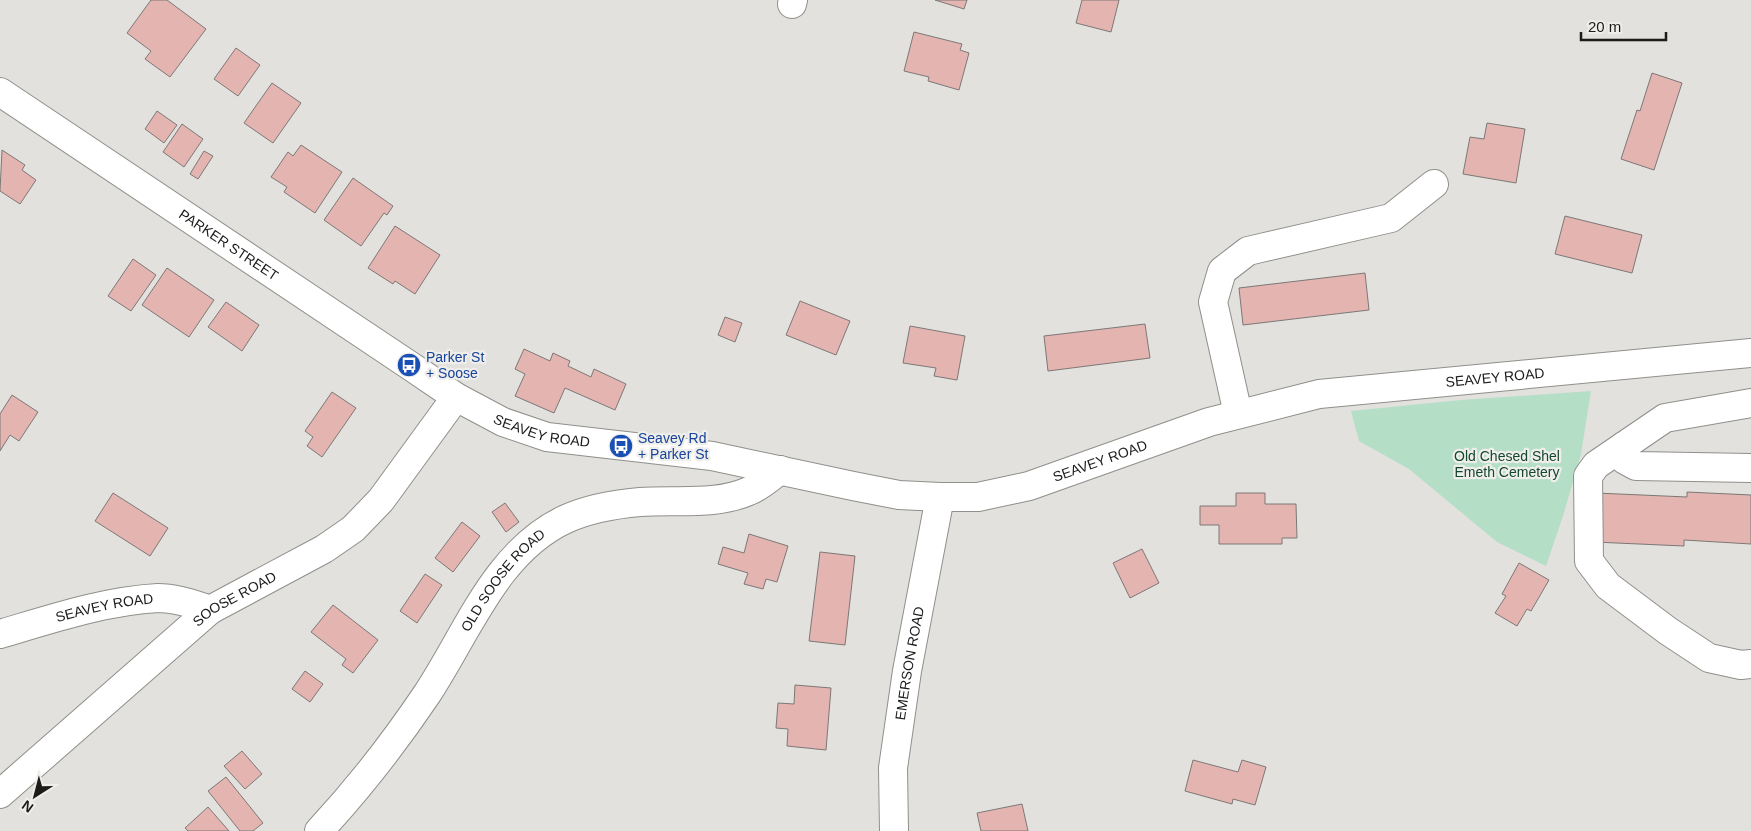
<svg xmlns="http://www.w3.org/2000/svg" width="1751" height="831" viewBox="0 0 1751 831" font-family="Helvetica,sans-serif">
<style>
.green{fill:#b5dec6}
.building{fill:#e4b4b0;stroke:#7c7877}
.lines{fill:none;stroke-linecap:round;stroke-linejoin:round}
.minor-casing{stroke:#8f8f8b;stroke-width:30}
.minor{stroke:#fff;stroke-width:28}
.labels{text-anchor:middle;dominant-baseline:central;stroke-width:4.5;stroke-linejoin:round;paint-order:stroke}
.street-label{font-size:14px;fill:#1c1b1a;stroke:#efeeeb}
.transit-label{font-size:14px;fill:#164399;stroke:#efeeeb;text-anchor:start}
.park-label{font-size:14px;fill:#13472f;stroke:#efeeeb}
</style>
<rect width="100%" height="100%" fill="#e2e1dd"/>
<polygon class="green" points="1591,391 1581,454 1563,516 1546,566 1497,542 1409,469 1359,441 1351,411 1461,400"/>
<g class="building">
<polygon points="151,0 167,0 206,29 170,77 145,59 151,51 127,33"/>
<polygon points="935,0 967,0 964,9"/>
<polygon points="1082,0 1119,0 1111,32 1076,23"/>
<polygon points="914,32 962,44 960,50 969,53 959,90 928,81 929,77 904,71"/>
<polygon points="236,48 260,65 238,96 214,79"/>
<polygon points="1652,73 1682,83 1654,170 1621,159 1637,110 1640,111"/>
<polygon points="272,83 301,103 273,143 244,123"/>
<polygon points="157,111 177,125 164,143 145,129"/>
<polygon points="1487,123 1525,129 1516,183 1463,174 1470,137 1484,139"/>
<polygon points="182,124 203,139 184,167 163,152"/>
<polygon points="301,145 342,172 315,213 284,192 287,187 271,177 288,152 293,156"/>
<polygon points="2,150 25,165 22,170 36,180 20,204 0,191"/>
<polygon points="204,151 213,156 198,179 190,174"/>
<polygon points="353,178 393,206 387,215 384,213 361,246 324,220"/>
<polygon points="1565,216 1642,235 1632,273 1555,254"/>
<polygon points="395,226 440,255 415,294 395,281 393,284 368,268"/>
<polygon points="133,259 156,275 131,311 108,296"/>
<polygon points="167,268 214,300 189,337 142,305"/>
<polygon points="1365,273 1369,310 1243,325 1239,288"/>
<polygon points="800,301 850,321 836,355 786,335"/>
<polygon points="226,302 259,325 242,351 208,327"/>
<polygon points="725,317 742,323 735,342 718,335"/>
<polygon points="1145,324 1150,358 1048,371 1044,336"/>
<polygon points="910,326 965,336 957,380 934,376 936,368 903,363"/>
<polygon points="524,349 550,361 553,353 570,361 568,366 591,377 594,369 626,384 615,410 565,388 554,413 515,396 525,374 515,369"/>
<polygon points="332,392 356,408 322,457 307,446 313,437 305,431"/>
<polygon points="12,395 38,412 19,441 10,435 0,451 0,414"/>
<polygon points="1687,492 1751,495 1751,544 1684,540 1684,546 1594,542 1596,493 1687,497"/>
<polygon points="113,493 168,528 150,556 95,521"/>
<polygon points="1236,493 1265,493 1265,504 1296,504 1297,538 1282,538 1282,544 1219,544 1219,525 1200,525 1200,506 1236,506"/>
<polygon points="505,503 519,522 506,532 492,512"/>
<polygon points="462,522 480,536 453,572 435,558"/>
<polygon points="749,534 788,546 777,582 766,579 763,589 744,584 748,573 718,564 723,547 744,553"/>
<polygon points="1142,549 1159,583 1130,598 1113,563"/>
<polygon points="820,552 855,556 845,645 809,641"/>
<polygon points="1519,563 1549,580 1531,611 1527,609 1517,626 1495,613 1506,596 1502,594"/>
<polygon points="425,574 442,585 417,623 400,611"/>
<polygon points="333,605 378,640 353,673 342,665 346,659 311,632"/>
<polygon points="305,671 323,684 310,702 292,689"/>
<polygon points="795,685 831,688 826,750 787,746 788,729 776,728 778,703 794,704"/>
<polygon points="242,751 262,774 245,789 224,766"/>
<polygon points="1193,760 1238,772 1242,760 1266,767 1255,805 1233,799 1232,804 1185,791"/>
<polygon points="226,777 263,823 253,831 240,831 208,791"/>
<polygon points="1022,804 1028,831 981,831 977,813"/>
<polygon points="208,807 229,831 188,831 185,828"/>
</g>
<g class="lines">
<g class="minor-casing">
<g id="minor">
<polyline points="792,4 793,0"/>
<path id="s1" d="M0,92L409,365L456,397L503,422L547,437L712,456L853,486L899,495L940,497H978L1029,486L1209,422L1319,394L1751,353"/>
<polyline points="1751,403 1665,418 1596,465 1588,476 1589,561 1608,586 1668,631 1709,658 1741,665 1751,664"/>
<polyline points="1238,414 1213,302 1222,271 1248,251 1391,218 1434,184"/>
<polyline points="1624,446 1622,452 1625,460 1636,466 1751,468"/>
<path id="s2" d="M0,634C51,619 104,601 158,598C176,598 194,604 210,610"/>
<path id="s3" d="M0,794L210,610L324,549L353,529L381,500L456,397"/>
<path id="s4" d="M319,831C359,788 394,743 427,694C467,634 496,551 566,519C588,509 617,504 640,502C676,499 715,506 749,491C760,487 771,477 780,470"/>
<path id="s5" d="M894,831L893,768L907,671L940,497"/>
</g>
</g>
<use href="#minor" class="minor"/>
</g>
<defs>
<g id="bus-disc" transform="scale(1.25)"><circle r="9.5" fill="#1a4fb4" stroke="#efeeeb"/><path d="M-5-6H5V4H4V6H2V4H-2V6H-4V4H-5ZM-3.5-4V0h7V-4ZM-3.5 1.2v1.5H-2V1.2ZM2 1.2v1.5H3.5V1.2Z" fill="#fff"/></g>
</defs>
<g fill-rule="evenodd">
<use href="#bus-disc" x="409" y="365"/>
<use href="#bus-disc" x="621" y="446"/>
</g>
<g class="labels">
<g class="street-label">
<text stroke="none"><textPath href="#s1" startOffset="275">PARKER STREET</textPath></text>
<text stroke="none"><textPath href="#s1" startOffset="1618">SEAVEY ROAD</textPath></text>
<text stroke="none"><textPath href="#s1" startOffset="642">SEAVEY ROAD</textPath></text>
<text stroke="none"><textPath href="#s1" startOffset="1212">SEAVEY ROAD</textPath></text>
<text stroke="none"><textPath href="#s4" startOffset="312">OLD SOOSE ROAD</textPath></text>
<text stroke="none"><textPath href="#s3" startOffset="306">SOOSE ROAD</textPath></text>
<text stroke="none"><textPath href="#s2" startOffset="108">SEAVEY ROAD</textPath></text>
<text stroke="none"><textPath href="#s5" startOffset="169">EMERSON ROAD</textPath></text>
</g>
<g class="transit-label">
<text x="426" y="357">Parker St<tspan x="426" dy="16">+ Soose</tspan></text>
<text x="638" y="438">Seavey Rd<tspan x="638" dy="16">+ Parker St</tspan></text>
</g>
<g class="park-label">
<text x="1507" y="456">Old Chesed Shel<tspan x="1507" dy="16">Emeth Cemetery</tspan></text>
</g>
</g>
<g transform="translate(35 796) rotate(216)" stroke="#efeeeb" stroke-width="4" paint-order="stroke">
<path d="M0-4L9 19L0 12L-9 19Z" fill="#1c1b1a"/>
<text y="-8" font-size="14" font-weight="bold" text-anchor="middle" fill="#1c1b1a">N</text>
</g>
<path d="M1581 32v8h85v-8" fill="none" stroke="#1c1b1a" stroke-width="2.5"/>
<text x="1588" y="32" font-size="15" fill="#1c1b1a" stroke="#efeeeb" stroke-width="4" paint-order="stroke">20 m</text>
</svg>
